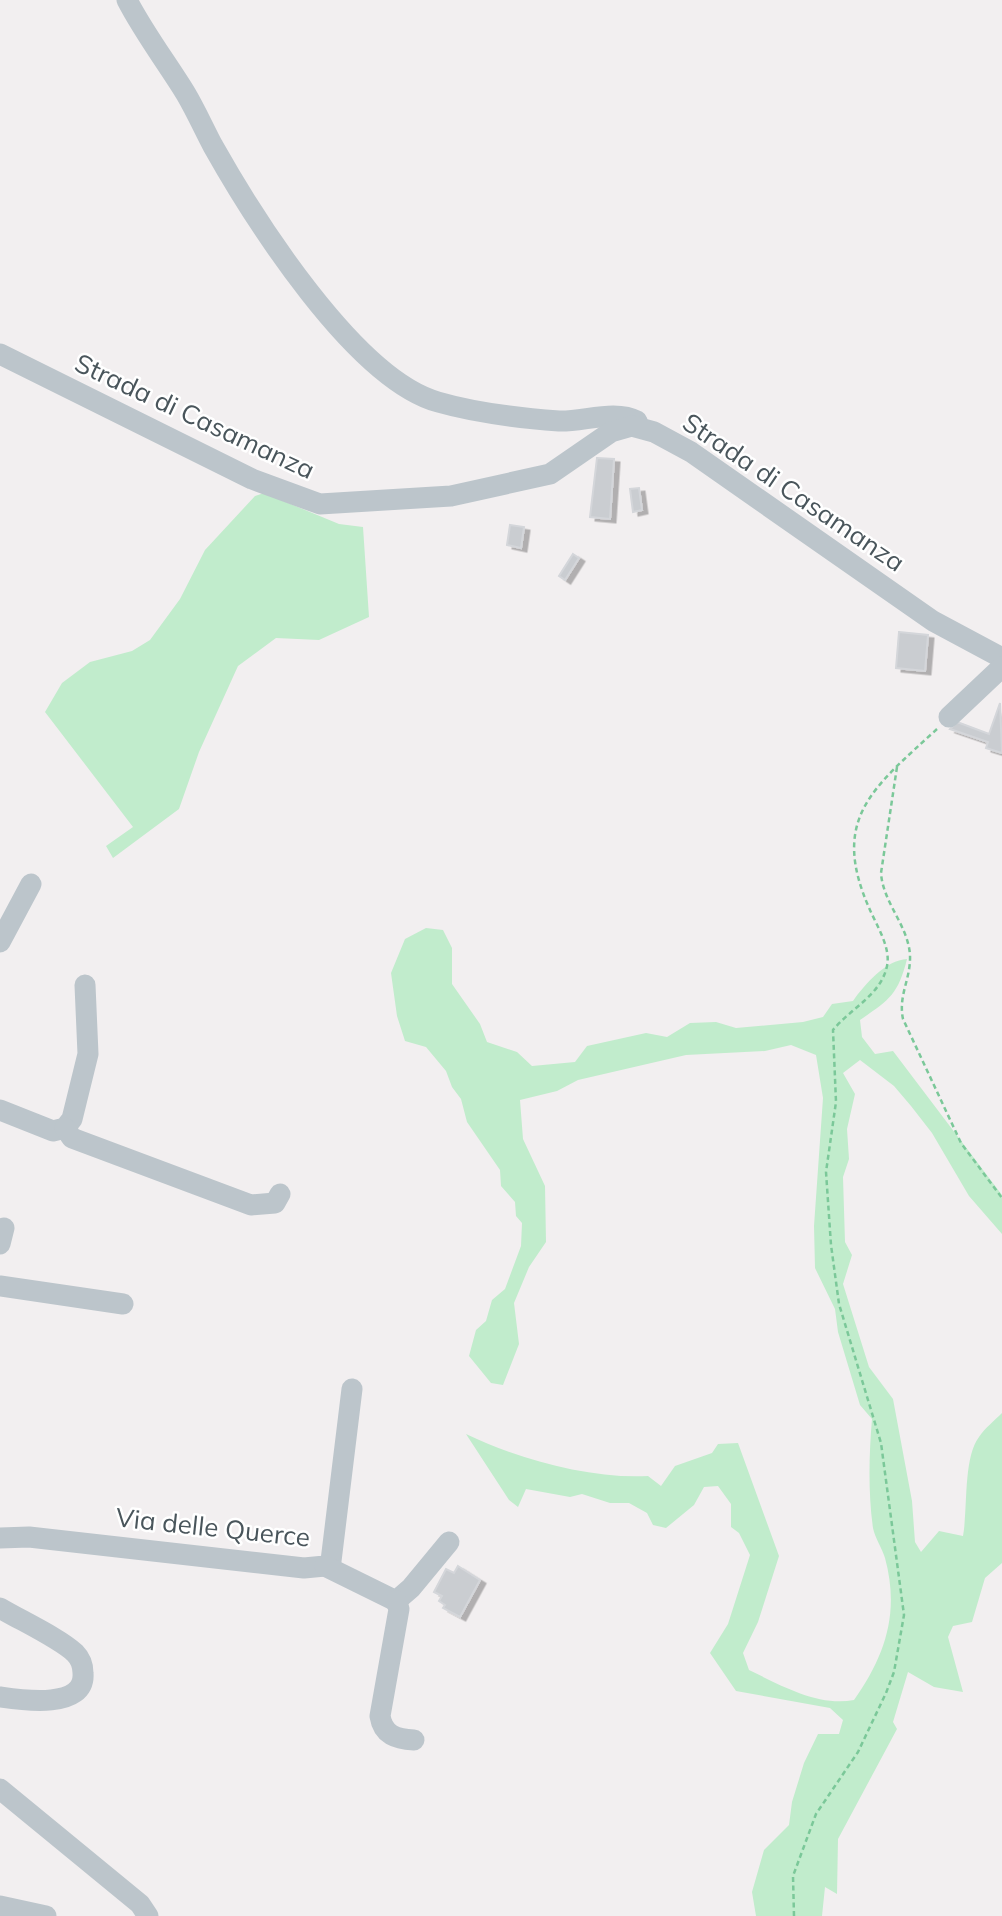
<svg xmlns="http://www.w3.org/2000/svg" width="1002" height="1916" viewBox="0 0 1002 1916" font-family="Mulish,sans-serif">
<style>
.green{fill:#c1eccc}
.building{fill:#cacdd1;stroke:#d4d6da;stroke-width:2;filter:url(#shadow)}
.lines{fill:none;stroke-linecap:round;stroke-linejoin:round}
.path{stroke:#7bc899;stroke-width:2.5;stroke-dasharray:5 3.5;stroke-linecap:butt}
.minor{stroke:#bcc5cb;stroke-width:21}
.labels{text-anchor:middle;dominant-baseline:central;stroke-width:5;stroke-linejoin:round;paint-order:stroke}
.street-label{font-size:26px;fill:#49555b;stroke:#fff}
</style>
<defs>
<filter id="shadow"><feDropShadow dx="5.5" dy="3.5" stdDeviation="0" flood-color="#0004"/></filter>
</defs>
<rect width="100%" height="100%" fill="#f2eff0"/>
<g class="green">
<polygon points="264,493 339,524 363,527 369,617 319,640 276,638 238,666 199,752 179,809 113,858 106,846 133,827 45,712 62,683 90,662 132,651 150,640 180,599 205,550 255,496"/>
<path d="M426,928L443,930L452,948V984L480,1024L487,1042L517,1052L532,1066L575,1062L587,1046L646,1033L667,1037L690,1023L716,1022L736,1028L803,1022L823,1017L832,1004L853,1001C865,984 886,960 907,959C898,995 889,1000 860,1020L862,1037L875,1054L893,1051L1002,1195V1234L969,1196L932,1133L911,1106L894,1086L860,1060L843,1073L855,1094L847,1129L849,1159L843,1177L845,1242L852,1255L843,1284L869,1367L893,1399L912,1501L915,1542L921,1552L939,1531L963,1536C968,1509 963,1458 979,1437C985,1428 994,1421 1002,1413V1563L985,1578L972,1622L953,1626L948,1637L963,1692L934,1687L908,1672L893,1722L897,1729L838,1839L837,1894L825,1887L822,1916H756L752,1892L764,1850L789,1825L792,1802L804,1763L818,1734H839L843,1720L830,1708L736,1691L710,1653L728,1624L750,1555L739,1533L731,1527V1504L718,1486L704,1487L694,1505L666,1528L653,1525L647,1513L629,1503H610L582,1494L570,1497L526,1489L518,1507L509,1500L466,1434C518,1459 590,1479 648,1476L661,1486L675,1466L712,1453L718,1444L738,1443L779,1556L758,1622L743,1653L749,1670C780,1685 819,1707 854,1700C885,1656 900,1613 885,1558C882,1548 875,1538 873,1528C868,1493 869,1454 872,1419L860,1405L838,1332L835,1309L815,1268L814,1226L823,1098L816,1055L791,1045L765,1051L686,1055L578,1080L557,1091L520,1100L523,1139L545,1186L546,1242L529,1267L514,1303L519,1344L503,1385L491,1383L469,1356L476,1330L486,1321L492,1300L505,1289L521,1246L522,1223L516,1216L515,1202L501,1186L500,1170L467,1122L461,1099L452,1087L446,1071L426,1047L405,1041L397,1016L391,973L405,939Z"/>
</g>
<g class="building">
<polygon points="597,458 614,459 610,519 590,517"/>
<polygon points="639,488 642,510 633,512 630,489"/>
<polygon points="510,525 524,527 521,548 507,545"/>
<polygon points="573,554 579,558 565,580 559,576"/>
<polygon points="899,632 928,635 925,671 896,668"/>
<polygon points="1000,703 1002,753 986,748 988,742 950,729 957,722 989,734"/>
<polygon points="458,1566 480,1580 460,1617 443,1608 445,1605 439,1601 442,1596 434,1592 446,1569 454,1573"/>
</g>
<g class="lines">
<g class="path">
<path d="M897,767L881,873C883,903 908,925 910,955C911,979 898,995 903,1019L961,1143L1002,1198"/>
<path d="M794,1916L793,1876L816,1814L858,1752L886,1693L894,1672L904,1615L881,1443L839,1304L831,1245L826,1172L836,1102L833,1030C851,1008 881,995 887,966C891,948 877,926 870,910C829,819 873,788 937,729"/>
</g>
<g class="minor">
<path d="M127,0C144,33 167,63 186,94C196,111 204,129 213,146C254,219 355,379 438,402C476,413 519,418 559,421C583,422 615,409 637,421"/>
<polyline points="0,354 252,479 320,504 451,496 550,474 611,432 632,426 654,432 691,452 933,621 1002,658"/>
<polyline points="949,717 1002,667"/>
<polyline points="0,942 31,884"/>
<polyline points="0,1110 53,1131 65,1128 72,1119 88,1054 85,985"/>
<polyline points="65,1128 72,1138 251,1205 275,1203 280,1194"/>
<polyline points="0,1244 4,1228"/>
<polyline points="0,1286 123,1304"/>
<polyline points="0,1538 29,1537 304,1568 325,1566 331,1561 352,1389"/>
<polyline points="325,1566 396,1601 411,1588 449,1542"/>
<path d="M396,1601L399,1609L380,1716C383,1735 396,1739 414,1740"/>
<path d="M0,1608C20,1620 59,1638 75,1653C80,1658 83,1666 83,1673C86,1710 21,1700 0,1697"/>
<polyline points="0,1789 140,1904 148,1916"/>
<polyline points="0,1906 46,1916"/>
</g>
</g>
<g class="labels">
<g class="street-label">
<text transform="translate(195 416) rotate(25)">Strada di Casamanza</text>
<text transform="translate(794 492) rotate(34)">Strada di Casamanza</text>
<text transform="translate(213 1527) rotate(6)">Via delle Querce</text>
</g>
</g>
</svg>
